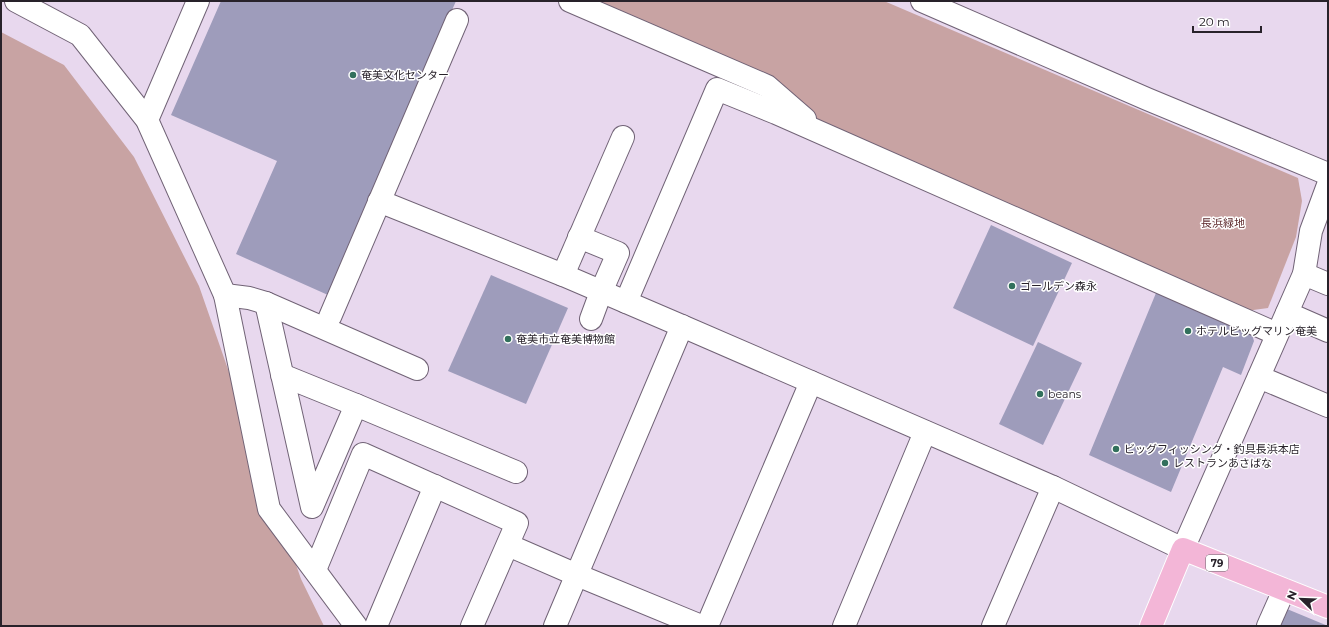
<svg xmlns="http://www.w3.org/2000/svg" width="1329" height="627" viewBox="0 0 1329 627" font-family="Montserrat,'Noto Sans JP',sans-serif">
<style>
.green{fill:#c8a3a3}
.building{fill:#9e9cbb}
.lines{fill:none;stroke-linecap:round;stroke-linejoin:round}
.minor-casing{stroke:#716376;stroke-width:24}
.major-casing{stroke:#fff;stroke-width:24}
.minor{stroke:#fff;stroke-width:22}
.major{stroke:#f3b6d7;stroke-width:22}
.poi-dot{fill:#32705c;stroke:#fff;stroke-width:1.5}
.labels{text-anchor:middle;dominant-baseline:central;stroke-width:3;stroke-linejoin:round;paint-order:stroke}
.shield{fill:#fff;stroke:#68646a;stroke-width:1}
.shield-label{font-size:10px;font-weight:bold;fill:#28222a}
.poi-label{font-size:11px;fill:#28222a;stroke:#fff;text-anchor:start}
.park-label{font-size:11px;fill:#5f2c2f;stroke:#fff}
</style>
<rect width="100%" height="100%" fill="#e8d8ee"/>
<g class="green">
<polygon points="594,1 884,1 1298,178 1302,201 1296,237 1268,308 1246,311 827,129"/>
<polygon points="1,32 64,65 134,157 199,286 301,579 324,626 1,626"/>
</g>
<g class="building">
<polygon points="221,1 456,1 328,295 236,254 277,161 171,115"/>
<polygon points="991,225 1072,263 1033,346 953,308"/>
<polygon points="491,275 568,308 526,404 448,371"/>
<polygon points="1156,293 1251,331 1254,341 1241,375 1223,367 1171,492 1089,455"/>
<polygon points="1038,342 1082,363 1043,445 999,424"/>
<polygon points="1287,609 1328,626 1280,626"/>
</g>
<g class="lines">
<g class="minor-casing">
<g id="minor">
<polyline points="16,1 80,35 147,120 225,295 269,509 356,626"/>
<polyline points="570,1 767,86 805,119"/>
<polyline points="922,1 1147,99 1328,174"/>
<polyline points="147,120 198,1"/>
<polyline points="379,201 563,275 682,326 1053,487 1183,549 1304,274 1311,231 1328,185"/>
<polyline points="579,237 618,253 601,292 591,319"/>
<polyline points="1304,274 1328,284"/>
<polyline points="563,275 623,137"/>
<polyline points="225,295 249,298 266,303 417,369"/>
<polyline points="626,302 717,89 776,113 1277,334"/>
<polyline points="266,303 312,507 356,405 516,472"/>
<polyline points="1287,313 1328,331"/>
<polyline points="330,317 457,20"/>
<polyline points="282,375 356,405"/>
<polyline points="1259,377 1328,406"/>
<polyline points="508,545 577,575 701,626"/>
<polyline points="315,570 363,454 517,523 472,626"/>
<polyline points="376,626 435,486"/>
<polyline points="555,626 682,326"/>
<polyline points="707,626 811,382"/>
<polyline points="844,626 925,432"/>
<polyline points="993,626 1053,487"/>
<polyline points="1268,626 1284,590"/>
</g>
</g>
<g class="major-casing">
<polyline id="major" points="1151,626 1183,549 1328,607"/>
</g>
<use href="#minor" class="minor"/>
<use href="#major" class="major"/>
</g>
<g class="poi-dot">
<circle cx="353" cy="75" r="4"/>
<circle cx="1012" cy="286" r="4"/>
<circle cx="1188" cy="331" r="4"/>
<circle cx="508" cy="339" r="4"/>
<circle cx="1040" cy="394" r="4"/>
<circle cx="1116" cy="449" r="4"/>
<circle cx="1165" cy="463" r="4"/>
</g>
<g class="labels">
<rect class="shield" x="1206" y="555" width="22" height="16" rx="3"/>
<g class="shield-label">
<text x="1217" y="563">79</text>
</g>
<g class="poi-label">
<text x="361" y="75">奄美文化センター</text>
<text x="1020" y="286">ゴールデン森永</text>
<text x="1196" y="331">ホテルビッグマリン奄美</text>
<text x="516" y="339">奄美市立奄美博物館</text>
<text x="1048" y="394">beans</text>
<text x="1124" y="449">ビッグフィッシング・釣具長浜本店</text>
<text x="1173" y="463">レストランあさばな</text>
</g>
<g class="park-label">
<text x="1223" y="223">長浜緑地</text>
</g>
</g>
<rect width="1329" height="627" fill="none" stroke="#28222a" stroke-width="4"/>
<g transform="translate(1301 599) rotate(293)" stroke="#ffffff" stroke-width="3" paint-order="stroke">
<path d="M0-3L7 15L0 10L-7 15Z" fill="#28222a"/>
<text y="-6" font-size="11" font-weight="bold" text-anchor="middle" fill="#28222a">N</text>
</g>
<path d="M1193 26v6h68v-6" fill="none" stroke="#28222a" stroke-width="2"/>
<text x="1199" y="26" font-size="12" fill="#28222a" stroke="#ffffff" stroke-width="3" paint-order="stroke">20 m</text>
</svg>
